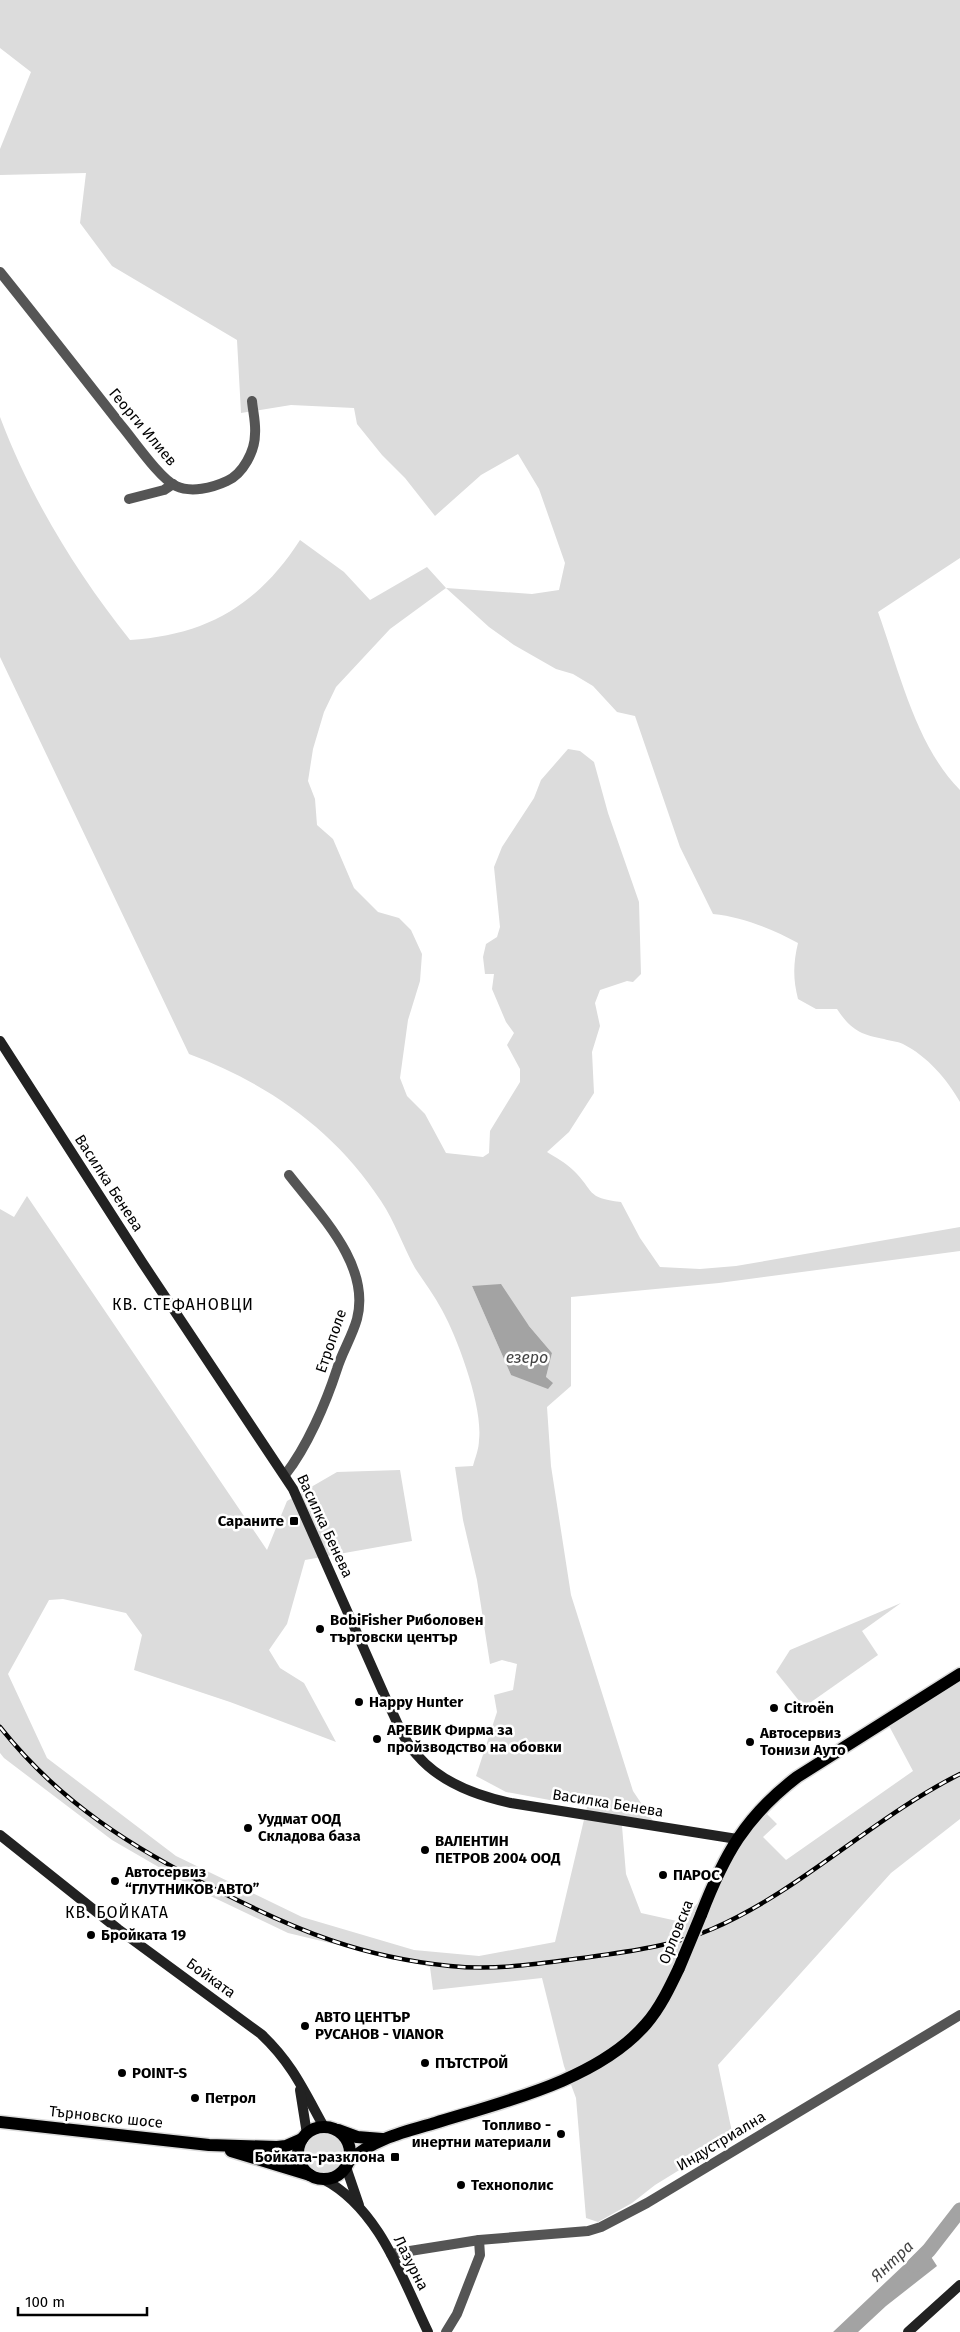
<svg xmlns="http://www.w3.org/2000/svg" width="960" height="2332" viewBox="0 0 960 2332" font-family="'Fira Sans',sans-serif">
<style>
.green{fill:#dcdcdc;fill-rule:evenodd}
.water{fill:#a3a3a3}
.lines{fill:none;stroke-linecap:round;stroke-linejoin:round}
.river{stroke:#a3a3a3;stroke-width:15}
.primary-casing{stroke:#dbdbdb;stroke-width:15}
.street{stroke:#555;stroke-width:10}
.secondary{stroke:#222;stroke-width:10}
.primary{stroke:#000;stroke-width:12}
.rail-casing{stroke:#000;stroke-width:4.5}
.rail{stroke:#fff;stroke-width:2.5;stroke-dasharray:8;stroke-linecap:butt}
.primary-bridge-casing{stroke:#dbdbdb;stroke-width:15;stroke-linecap:butt}
.primary-bridge{stroke:#000;stroke-width:12}
.poi-dot{fill:#000;stroke:#fff;stroke-width:2}
.labels{text-anchor:middle;dominant-baseline:central;stroke-width:5;stroke-linejoin:round;paint-order:stroke}
.street-label{font-size:15px;fill:#000;stroke:#fff}
.poi-label{font-size:15px;font-weight:bold;fill:#000;stroke:#fff;text-anchor:start}
.neighbourhood-label{font-size:16px;letter-spacing:1px;fill:#000;stroke:#fff}
.water-label{font-size:16px;font-style:italic;fill:#444;stroke:#fff}
</style>
<rect width="100%" height="100%" fill="#fff"/>
<g class="green">
<path d="M0,0H960V558L878,612C899,670 916,746 960,790V1102C947,1079 927,1056 903,1044C897,1041 890,1041 884,1039C861,1035 850,1029 837,1009H816L798,999C793,979 793,964 798,943C772,929 743,917 713,914L680,847L635,716L617,712L593,686L573,674L556,669L514,645L489,627L446,588L390,629L336,687L324,712L313,749L308,781L315,799L317,825L333,839L354,888L378,912L399,918L411,930L422,954L420,981L408,1020L400,1078L407,1096L425,1114L446,1153L483,1157L489,1153L490,1131L520,1082V1069L507,1045L514,1033L506,1022L492,989L494,974H485L483,957L486,944L497,937L500,927L494,867L502,847L534,798L541,780L568,749L580,751L594,762L608,813L639,902L641,974L633,982L627,981L600,990L595,1003L600,1026L592,1052L594,1093L569,1132L547,1152C555,1157 566,1163 573,1170C595,1191 585,1198 621,1202L640,1238L660,1267L700,1269L736,1266L960,1227V1251L719,1283L571,1297V1386L547,1407L551,1466L571,1595L633,1791L653,1821L622,1826L626,1874L641,1913L677,1921L695,1906L727,1871L763,1810L777,1824L763,1837L786,1860L913,1771L888,1724L960,1678V1819L891,1873L718,2065L733,2137L655,2185L632,2203L598,2222L586,2218L576,2098L564,2066L542,1978L433,1990L430,1967L288,1933L200,1891L112,1840L4,1758L0,1753V1209L14,1217L27,1196L267,1550L287,1501L337,1472L400,1470L412,1541L305,1560L287,1624L269,1650L280,1668L304,1683L336,1742L230,1702L134,1670L142,1635L126,1613L63,1599L49,1600L8,1674L47,1758L176,1856L302,1917L414,1950L479,1956L555,1942L587,1807L506,1792L476,1776L497,1712L494,1695L513,1690L517,1664L502,1660L490,1664L477,1580L463,1520L455,1467L473,1466C475,1458 479,1449 479,1440C483,1407 458,1339 442,1310C434,1295 424,1282 415,1268C403,1246 395,1222 381,1201C335,1130 267,1083 189,1054L0,657V417C31,499 76,572 130,640C207,635 258,605 300,540L344,572L370,600L427,567L446,588L532,594L559,590L565,563L539,489L518,454L481,475L435,516L405,478L382,455L357,424L354,408L291,405L241,413L237,340L112,266L80,223L86,173L0,175V149L31,72L0,48ZM472,1286L529,1326L552,1353L546,1377L511,1375Z"/>
<polygon points="901,1603 862,1631 878,1655 804,1707 776,1672 790,1650"/>
<circle cx="324" cy="2153" r="19"/>
</g>
<g class="water">
<polygon points="501,1284 529,1326 552,1353 546,1377 553,1383 548,1389 511,1375 472,1286"/>
<polygon points="924,2246 937,2266 886,2306 858,2332 833,2332"/>
</g>
<g class="lines">
<polyline class="river" points="914,2265 929,2250 960,2210"/>
<g class="primary-casing">
<g id="primary">
<path d="M701,1915C724,1855 745,1817 797,1777L960,1674"/>
<polyline points="0,2122 209,2145 277,2147 286,2146 302,2139"/>
<circle cx="324" cy="2153" r="26"/>
<polyline points="338,2130 357,2137 382,2139"/>
<polyline points="231,2151 310,2175"/>
<path d="M349,2161C373,2139 404,2132 435,2123C503,2102 598,2080 646,2024C660,2008 670,1987 679,1968"/>
</g>
</g>
<g class="street">
<path d="M0,272C41,323 80,373 120,424C133,439 159,478 176,486C191,493 212,488 227,481C243,474 255,451 255,434C256,423 253,412 252,401"/>
<polyline points="129,499 164,490 173,484"/>
<path d="M285,1475C307,1447 326,1403 337,1369C342,1352 352,1337 357,1319C371,1265 320,1215 289,1175"/>
<polyline points="391,2254 479,2240 588,2231 601,2227 647,2203 960,2015"/>
<polyline points="446,2332 457,2314 480,2255 479,2240"/>
</g>
<g class="secondary">
<path d="M0,1041L142,1262L293,1489L387,1701C396,1719 403,1740 417,1755C440,1782 478,1796 511,1803L737,1839"/>
<path d="M0,1835L118,1929L261,2034C292,2063 304,2091 324,2127"/>
<polyline points="300,2090 307,2134"/>
<polyline points="346,2167 359,2205"/>
<path d="M323,2179C379,2208 402,2278 428,2332"/>
<polyline points="908,2332 960,2285"/>
</g>
<use href="#primary" class="primary"/>
<g class="rail-casing">
<path id="rail" d="M0,1727C60,1803 134,1849 219,1891C298,1931 361,1957 450,1966C497,1971 544,1963 590,1957C632,1951 673,1946 712,1929C802,1890 872,1818 960,1774"/>
</g>
<use href="#rail" class="rail"/>
<g class="primary-bridge-casing">
<polyline id="primary-bridge" points="679,1968 701,1915"/>
</g>
<use href="#primary-bridge" class="primary-bridge"/>
</g>
<g class="poi-dot">
<rect x="289" y="1516" width="10" height="10" rx="2.5"/>
<circle cx="320" cy="1629" r="5"/>
<circle cx="359" cy="1702" r="5"/>
<circle cx="774" cy="1708" r="5"/>
<circle cx="377" cy="1739" r="5"/>
<circle cx="750" cy="1742" r="5"/>
<circle cx="248" cy="1828" r="5"/>
<circle cx="425" cy="1850" r="5"/>
<circle cx="663" cy="1875" r="5"/>
<circle cx="115" cy="1881" r="5"/>
<circle cx="91" cy="1935" r="5"/>
<circle cx="305" cy="2026" r="5"/>
<circle cx="425" cy="2063" r="5"/>
<circle cx="122" cy="2073" r="5"/>
<circle cx="195" cy="2098" r="5"/>
<circle cx="561" cy="2134" r="5"/>
<rect x="390" y="2152" width="10" height="10" rx="2.5"/>
<circle cx="461" cy="2185" r="5"/>
</g>
<g class="labels">
<g class="street-label">
<text transform="translate(143 427) rotate(50)">Георги Илиев</text>
<text transform="translate(109 1183) rotate(57)">Василка Бенева</text>
<text transform="translate(331 1341) rotate(-71)">Етрополе</text>
<text transform="translate(325 1526) rotate(65)">Василка Бенева</text>
<text transform="translate(608 1803) rotate(9)">Василка Бенева</text>
<text transform="translate(676 1932) rotate(-68)">Орловска</text>
<text transform="translate(211 1978) rotate(36)">Бойката</text>
<text transform="translate(106 2117) rotate(6)">Търновско шосе</text>
<text transform="translate(721 2141) rotate(-31)">Индустриална</text>
<text transform="translate(411 2263) rotate(63)">Лазурна</text>
</g>
<g class="poi-label">
<text x="284" y="1521" text-anchor="end">Сараните</text>
<text x="330" y="1620">BobiFisher Риболовен<tspan x="330" dy="17">търговски център</tspan></text>
<text x="369" y="1702">Happy Hunter</text>
<text x="784" y="1708">Citroën</text>
<text x="387" y="1730">АРЕВИК Фирма за<tspan x="387" dy="17">пройзводство на обовки</tspan></text>
<text x="760" y="1733">Автосервиз<tspan x="760" dy="17">Тонизи Ауто</tspan></text>
<text x="258" y="1819">Уудмат ООД<tspan x="258" dy="17">Складова база</tspan></text>
<text x="435" y="1841">ВАЛЕНТИН<tspan x="435" dy="17">ПЕТРОВ 2004 ООД</tspan></text>
<text x="125" y="1872">Автосервиз<tspan x="125" dy="17">“ГЛУТНИКОВ АВТО”</tspan></text>
<text x="673" y="1875">ПАРОС</text>
<text x="101" y="1935">Бройката 19</text>
<text x="315" y="2017">АВТО ЦЕНТЪР<tspan x="315" dy="17">РУСАНОВ - VIANOR</tspan></text>
<text x="435" y="2063">ПЪТСТРОЙ</text>
<text x="132" y="2073">POINT-S</text>
<text x="205" y="2098">Петрол</text>
<text x="551" y="2125" text-anchor="end">Топливо -<tspan x="551" dy="17">инертни материали</tspan></text>
<text x="385" y="2157" text-anchor="end">Бойката-разклона</text>
<text x="471" y="2185">Технополис</text>
</g>
<g class="neighbourhood-label">
<text x="183" y="1304">КВ. СТЕФАНОВЦИ</text>
<text x="117" y="1912">КВ. БОЙКАТА</text>
</g>
<g class="water-label">
<text x="527" y="1357">езеро</text>
<text transform="translate(892 2261) rotate(-43)">Янтра</text>
</g>
</g>
<path d="M18 2307v8h129v-8" fill="none" stroke="#000000" stroke-width="2.5"/>
<text x="25" y="2307" font-size="15" fill="#000000" stroke="#ffffff" stroke-width="4" paint-order="stroke">100 m</text>
</svg>
